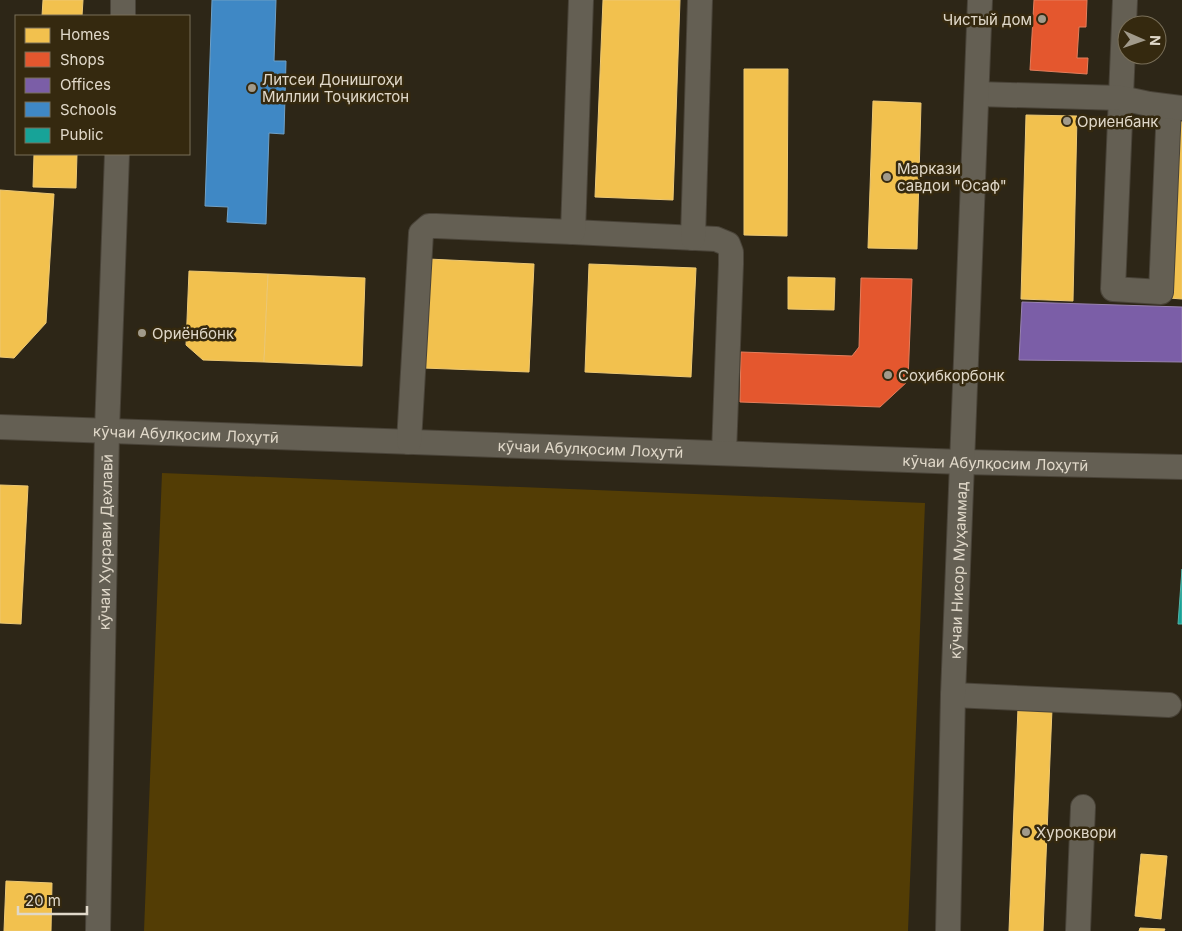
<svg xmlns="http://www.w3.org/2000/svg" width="1182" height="931" viewBox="0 0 1182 931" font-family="Inter,sans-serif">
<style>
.green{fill:#533d05}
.homes{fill:#f2c14e;stroke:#edc873}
.shops{fill:#e4572e;stroke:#e37e5c}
.offices{fill:#7b5ea7;stroke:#9983b1}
.schools{fill:#3f88c5;stroke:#6fa0c6}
.public{fill:#17a398;stroke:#53b3a7}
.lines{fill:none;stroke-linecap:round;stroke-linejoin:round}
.minor-casing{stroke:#494338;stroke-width:26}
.minor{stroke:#645f53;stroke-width:24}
.poi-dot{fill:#a19a8b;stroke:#35290f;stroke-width:2}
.labels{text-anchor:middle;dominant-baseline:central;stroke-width:5;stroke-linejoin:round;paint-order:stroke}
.poi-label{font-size:15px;fill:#e0d8c9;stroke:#35290f;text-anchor:start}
.street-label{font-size:15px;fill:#e0d8c9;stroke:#35290f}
</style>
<rect width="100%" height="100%" fill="#2d2617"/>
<polygon class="green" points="162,473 925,503 908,931 144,931"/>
<g class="homes">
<polygon points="43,0 83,0 82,16 42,16"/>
<polygon points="603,0 680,0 673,200 595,197"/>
<polygon points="744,69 788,69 787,236 744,235"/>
<polygon points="873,101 921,103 917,249 868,248"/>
<polygon points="1026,115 1077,116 1073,301 1021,299"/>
<polygon points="1177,121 1182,122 1182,299 1169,298"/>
<polygon points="34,154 77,154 76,188 33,187"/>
<polygon points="0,190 54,194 46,323 14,358 0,357"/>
<polygon points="428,259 534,264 529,372 423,368"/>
<polygon points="589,264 696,268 691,377 585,372"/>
<polygon points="189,271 268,274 264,362 203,360 186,345"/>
<polygon points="268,274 365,278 362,366 264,362"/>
<polygon points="788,277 835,278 834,310 788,309"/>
<polygon points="0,485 28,486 21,624 0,623"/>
<polygon points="1018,708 1052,709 1043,931 1009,931"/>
<polygon points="1141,854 1167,856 1161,919 1135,916"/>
<polygon points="6,881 52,883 51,931 4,931"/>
<polygon points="1140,928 1165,929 1164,931 1139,931"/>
</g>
<g class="shops">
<polygon points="1034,0 1087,0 1086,27 1079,27 1077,58 1088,58 1087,74 1030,70"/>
<polygon points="861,278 912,279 908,381 880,407 740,402 741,352 852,356 859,347"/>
</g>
<polygon class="offices" points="1022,302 1182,307 1182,362 1019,360"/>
<polygon class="schools" points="212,0 276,0 274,61 286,61 284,134 269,133 266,224 227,222 228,207 205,206"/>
<polygon class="public" points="1182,569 1182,624 1178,624"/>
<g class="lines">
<g class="minor-casing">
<g id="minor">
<polyline points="1125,0 1113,289 1161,292 1169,107"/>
<polyline points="123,16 123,0"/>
<polyline points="977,94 1121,98 1149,104 1182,108"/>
<polyline points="573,232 716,239 728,244 731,252 731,264 724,453"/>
<polyline points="693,238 700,0"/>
<path id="s1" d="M0,427L963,462L1182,467"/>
<polyline points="409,442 421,233 429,226 436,226 573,232 581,0"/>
<polyline points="953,695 1169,705"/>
<path id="s2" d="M98,931L107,431L117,154"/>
<path id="s3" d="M948,931L953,695L980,0"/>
<polyline points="1078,931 1083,807"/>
</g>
</g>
<use href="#minor" class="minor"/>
</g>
<g class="poi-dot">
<circle cx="1042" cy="19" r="5"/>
<circle cx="252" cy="88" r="5"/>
<circle cx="1067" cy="121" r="5"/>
<circle cx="887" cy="177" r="5"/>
<circle cx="142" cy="333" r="5"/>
<circle cx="888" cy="375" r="5"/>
<circle cx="1026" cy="832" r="5"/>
</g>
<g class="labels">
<g class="poi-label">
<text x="1032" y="19" text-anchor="end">Чистый дом</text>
<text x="262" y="79">Литсеи Донишгоҳи<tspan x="262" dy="17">Миллии Тоҷикистон</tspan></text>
<text x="1077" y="121">Ориенбанк</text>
<text x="897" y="168">Маркази<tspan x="897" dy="17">савдои "Осаф"</tspan></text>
<text x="152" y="333">Ориёнбонк</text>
<text x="898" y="375">Соҳибкорбонк</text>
<text x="1036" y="832">Хуроквори</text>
</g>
<g class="street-label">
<text stroke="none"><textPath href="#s1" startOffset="186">кӯчаи Абулқосим Лоҳутӣ</textPath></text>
<text stroke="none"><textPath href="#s1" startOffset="591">кӯчаи Абулқосим Лоҳутӣ</textPath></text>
<text stroke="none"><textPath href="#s1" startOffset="996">кӯчаи Абулқосим Лоҳутӣ</textPath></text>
<text stroke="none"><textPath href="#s2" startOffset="389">кӯчаи Хусрави Дехлавӣ</textPath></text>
<text stroke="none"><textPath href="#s3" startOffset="361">кӯчаи Нисор Муҳаммад</textPath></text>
</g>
</g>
<rect x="15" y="15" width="175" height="140" fill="#35290f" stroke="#796f59"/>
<rect x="25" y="28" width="25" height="15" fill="#f2c14e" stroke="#796f59"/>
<text x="60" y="40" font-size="15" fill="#e0d8c9">Homes</text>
<rect x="25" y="52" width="25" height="15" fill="#e4572e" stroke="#796f59"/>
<text x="60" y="65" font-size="15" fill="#e0d8c9">Shops</text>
<rect x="25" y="78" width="25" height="15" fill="#7b5ea7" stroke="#796f59"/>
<text x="60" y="90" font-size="15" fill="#e0d8c9">Offices</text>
<rect x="25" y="102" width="25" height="15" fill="#3f88c5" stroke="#796f59"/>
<text x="60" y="115" font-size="15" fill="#e0d8c9">Schools</text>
<rect x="25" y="128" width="25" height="15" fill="#17a398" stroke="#796f59"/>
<text x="60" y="140" font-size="15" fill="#e0d8c9">Public</text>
<g transform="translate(1142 40) rotate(92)"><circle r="24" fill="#35290f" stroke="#796f59"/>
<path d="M0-4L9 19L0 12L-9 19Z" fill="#a19a8b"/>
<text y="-8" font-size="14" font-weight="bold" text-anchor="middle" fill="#e0d8c9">N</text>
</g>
<path d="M18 906v8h69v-8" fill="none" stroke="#e0d8c9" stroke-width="2.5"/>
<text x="25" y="906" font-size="15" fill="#e0d8c9" stroke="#35290f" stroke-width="4" paint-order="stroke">20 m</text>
</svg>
